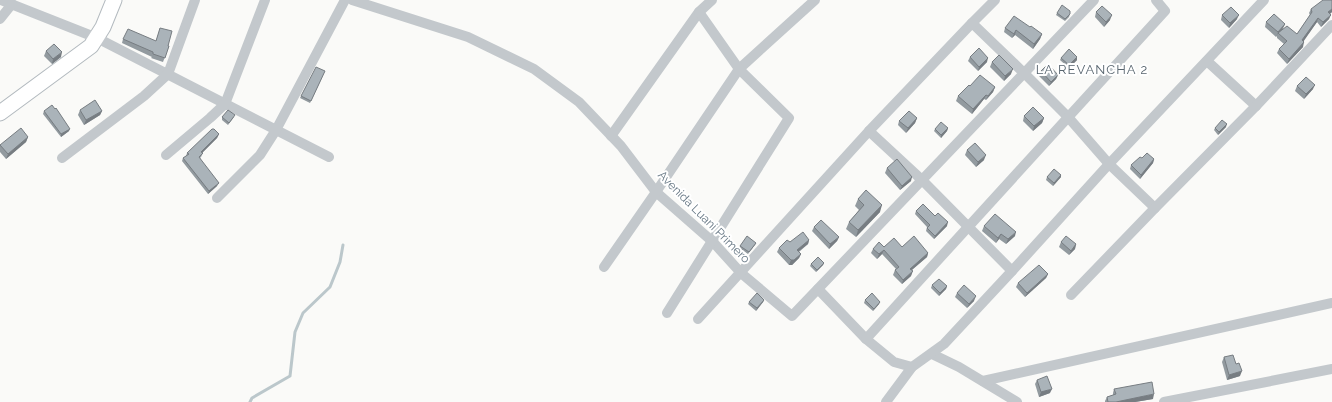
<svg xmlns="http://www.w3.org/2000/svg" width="1332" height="402" font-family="Raleway,sans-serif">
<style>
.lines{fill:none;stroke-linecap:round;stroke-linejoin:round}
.stream{stroke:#bbc7cb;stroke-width:3}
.secondary-casing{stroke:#b3babf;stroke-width:17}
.street{stroke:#c3c8cc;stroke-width:10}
.secondary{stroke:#fff;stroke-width:15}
.wall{fill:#929a9f}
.shaded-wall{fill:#777d82}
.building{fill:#aab3b9;stroke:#777d82}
.labels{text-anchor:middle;stroke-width:4;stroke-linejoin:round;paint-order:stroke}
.street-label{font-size:12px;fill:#657683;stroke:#fff}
.neighbourhood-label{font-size:13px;letter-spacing:1px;fill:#57646e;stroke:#fff}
</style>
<rect width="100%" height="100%" fill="#fafaf8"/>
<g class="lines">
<path class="stream" d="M250 402 252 398 290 376 295 332 303 313 330 287 340 262 343 245"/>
<defs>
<path id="secondary" d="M0 113 91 46 103 27 114 0"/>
</defs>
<use href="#secondary" class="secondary-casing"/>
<g class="street">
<path d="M1 0 97 38 329 157"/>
<path d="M352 0 468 37 534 69 579 102 621 146 656 192 713 242 741 273 792 316 1094 0"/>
<path d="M0 19 12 4"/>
<path d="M972 23 1024 73 1068 117 1109 164 1155 208"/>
<path d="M1207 61 1256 106"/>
<path d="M869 131 922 180 1012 271"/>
<path d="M611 136 699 12 712 0"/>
<path d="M166 155 210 118 225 104 265 0"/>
<path d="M62 158 144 96 168 74 195 0"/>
<path d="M217 198 260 155 276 130 345 0"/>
<path d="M604 267 656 192 739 69 815 0"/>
<path d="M818 289 866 339 894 362 912 367"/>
<path d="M1071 295 1155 208 1256 106 1332 25"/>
<path d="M667 313 789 118 739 69 699 12"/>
<path d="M698 319 869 131 972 23 995 0"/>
<path d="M866 339 1165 11 1156 0"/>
<path d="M932 354 959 367 1017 402"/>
<path d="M983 381 1332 303"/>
<path d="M886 402 912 367 944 344 1012 271 1109 164 1264 0"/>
<path d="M1164 402 1332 369"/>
</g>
<use href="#secondary" class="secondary"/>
</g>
<g class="wall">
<path d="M1332 0V12L1330 14 1329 19 1321 27 1317 22 1303 41V47L1287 64 1277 53 1279 49 1284 44 1277 38V36L1276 37 1265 27 1266 22 1285 24 1283 28 1281 31 1297 34 1310 15 1309 13 1311 9Z"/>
<path d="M1096 12 1110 20 1104 27 1095 17Z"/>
<path d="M1057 13 1070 14 1069 17 1065 21 1056 15Z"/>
<path d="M1222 15 1237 19 1229 28 1221 20Z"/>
<path d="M1030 27 1042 34 1040 39 1033 49 1015 35 1012 38 1004 32 1005 28Z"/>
<path d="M160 28 168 46H169L163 62 151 58 152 57 122 43 123 39 156 41Z"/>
<path d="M46 51 61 57 52 64 44 56Z"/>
<path d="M970 57 987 62 978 71 968 61Z"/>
<path d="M1061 58 1077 60 1069 68 1060 60Z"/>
<path d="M992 62 1011 74 1004 81 990 67Z"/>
<path d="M325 71 310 103 300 98 301 96Z"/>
<path d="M1041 71 1058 75 1056 79 1049 86 1039 76Z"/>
<path d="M970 86 995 87 993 92 986 100 984 99 972 114 956 101 958 96Z"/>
<path d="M1297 86 1313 89 1304 99 1295 91Z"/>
<path d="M80 110 102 111 100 115 84 125 78 115Z"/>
<path d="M44 111 69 131 61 137 43 114Z"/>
<path d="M1024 116 1044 118 1042 123 1033 131 1023 121Z"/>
<path d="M222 117H234L228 125 222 120Z"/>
<path d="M917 118 915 123 906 133 898 125 899 121Z"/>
<path d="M1226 127 1218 135 1214 130 1215 128Z"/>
<path d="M948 128 947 131 941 138 934 131 935 129Z"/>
<path d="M219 134 217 138 202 153H203L201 157 200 158 217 186 208 194 182 161 183 158 186 156 187 153Z"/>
<path d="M28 137 26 142 6 159 0 152V145Z"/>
<path d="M967 150 984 160 976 167 965 155Z"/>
<path d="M1154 159 1153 163 1140 179 1130 169 1131 165Z"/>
<path d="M887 168 911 181 900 190 885 173Z"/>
<path d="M1061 175V177L1053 186 1046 180 1047 177Z"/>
<path d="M858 199 880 212 856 237 846 229 849 222 859 210 855 206Z"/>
<path d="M916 211 935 216 947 226 934 239 926 231 927 227 915 214Z"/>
<path d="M984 226 1015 236 1006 244 999 239 996 243 982 231Z"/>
<path d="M814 227 839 237 837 241 829 249 812 231Z"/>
<path d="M809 240 808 244 799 252 801 254 799 258 792 265H789L777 252 779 248Z"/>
<path d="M1061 242 1076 244 1075 249 1069 255 1059 247Z"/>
<path d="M756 243 755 245 748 254 739 248 740 246Z"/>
<path d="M884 247H902L928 253 927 257 912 270 911 276 902 284 893 275 895 270 896 269 882 254 877 259 871 253 873 249Z"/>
<path d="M824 263 823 265 816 272 810 266 811 264Z"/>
<path d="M1048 274 1046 278 1025 297 1016 287 1018 283Z"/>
<path d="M932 285 947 286 946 289 939 296 931 288Z"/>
<path d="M957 293 974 301 967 308 955 297Z"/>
<path d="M764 300 763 302 756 311 748 304 749 302Z"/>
<path d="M865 300 879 304 873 311 864 303Z"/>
<path d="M1224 357 1240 376 1227 380 1222 362Z"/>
<path d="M1037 380 1050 393 1039 397 1035 384Z"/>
<path d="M1114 389 1153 399 1135 402H1105V401L1107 397 1113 395V393Z"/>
</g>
<g class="shaded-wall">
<path d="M1332 9V12L1326 17 1328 12Z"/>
<path d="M1112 15 1110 20 1104 27 1106 22Z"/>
<path d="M1239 15 1237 19 1229 28 1230 23Z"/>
<path d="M1331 15 1329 19 1321 27 1323 22Z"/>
<path d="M1318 18 1317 22 1301 45 1302 40Z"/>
<path d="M1285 24 1283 28 1279 34 1278 33 1276 37 1278 32Z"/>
<path d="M1016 30 1015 35 1012 38Z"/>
<path d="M1042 34 1040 39 1033 49 1034 44Z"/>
<path d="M1304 42 1303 47 1287 64 1289 59Z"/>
<path d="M62 52 61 57 52 64 53 59Z"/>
<path d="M1077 57V60L1069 68V65Z"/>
<path d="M988 58 987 62 978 71 979 67Z"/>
<path d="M1013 69 1011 74 1004 81 1005 76Z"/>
<path d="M1058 75 1056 79 1049 86 1051 82Z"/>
<path d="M1315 85 1313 89 1304 99 1306 94Z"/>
<path d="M995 87 993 92 986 100 988 96Z"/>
<path d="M986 95 984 99 972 114 973 109Z"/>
<path d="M102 111 100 115 84 125 86 120Z"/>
<path d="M917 118 915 123 906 133 908 128Z"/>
<path d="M1044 118 1042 123 1033 131 1034 126Z"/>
<path d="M1227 124 1226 127 1218 135 1219 132Z"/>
<path d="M948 128 947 131 941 138V135Z"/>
<path d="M70 129 69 131 61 137V134Z"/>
<path d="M219 134 217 138 200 155 201 152Z"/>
<path d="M28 137 26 142 6 159 8 154Z"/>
<path d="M986 155 984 160 976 167 978 162Z"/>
<path d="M1154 159 1153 163 1140 179 1141 175Z"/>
<path d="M1061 175V177L1053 186 1054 183Z"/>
<path d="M912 177 911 181 900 190 902 186Z"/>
<path d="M219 183 217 186 208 194 209 191Z"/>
<path d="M882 205 880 212 856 237 858 230Z"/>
<path d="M948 222 947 226 934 239 935 236Z"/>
<path d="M1016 232 1015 236 1006 244 1008 239Z"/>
<path d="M1001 234 999 239 996 243 998 238Z"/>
<path d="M839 237 837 241 829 249 830 244Z"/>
<path d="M809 240 808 244 795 254 797 250Z"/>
<path d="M1076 244 1075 249 1069 255 1071 251Z"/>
<path d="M884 250 882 254 877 259 879 254Z"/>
<path d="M928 253 927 257 908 273 910 269Z"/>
<path d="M801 254 799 258 792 265H789L791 260Z"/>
<path d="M824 263 823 265 816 272 817 270Z"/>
<path d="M913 271 911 276 902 284 903 280Z"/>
<path d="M1048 274 1046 278 1025 297 1027 293Z"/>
<path d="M947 286 946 289 939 296 940 293Z"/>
<path d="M976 296 974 301 967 308 969 304Z"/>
<path d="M764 300 763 302 756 311 757 308Z"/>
<path d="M880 302 879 304 873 311 874 309Z"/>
<path d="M1242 371 1240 376 1227 380 1229 375Z"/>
<path d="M1052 389 1050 393 1039 397 1041 392Z"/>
<path d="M1154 394 1153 399 1135 402H1116Z"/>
</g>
<g class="building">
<path d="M1323 0H1332V9L1328 12 1331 15 1323 22 1318 18 1302 40 1304 42 1289 59 1279 49 1287 41 1278 33 1287 26 1297 34 1312 12 1311 9Z"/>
<path d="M1062 5 1070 11V14L1065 19 1057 13Z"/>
<path d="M1102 6 1112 15 1106 22 1096 12Z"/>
<path d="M1231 7 1239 15 1230 23 1222 15Z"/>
<path d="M1274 14 1285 24 1278 32 1266 22Z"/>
<path d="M1014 16 1030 27 1031 26 1042 34 1034 44 1016 30 1014 34 1005 28Z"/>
<path d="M160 28 172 31 168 46H169L165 58 153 54V52L123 39 128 29 156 41Z"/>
<path d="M54 44 62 52 53 59 46 51Z"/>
<path d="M979 48 988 58 979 67 970 57Z"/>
<path d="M1069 49 1077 57 1069 65 1061 58Z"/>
<path d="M999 55 1013 69 1005 76 992 62Z"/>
<path d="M1048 64 1058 75 1051 82 1041 71Z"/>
<path d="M316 67 325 71 311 101 301 96Z"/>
<path d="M980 75 995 87 988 96 986 95 973 109 958 96 969 85 970 86Z"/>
<path d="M1306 77 1315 85 1306 94 1297 86Z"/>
<path d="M95 100 102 111 86 120 80 110Z"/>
<path d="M52 105 55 109 56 108 70 129 61 134 44 111Z"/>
<path d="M1033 107 1044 118 1034 126 1024 116Z"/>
<path d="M228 110 235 115 229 123 222 117Z"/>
<path d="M909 111 917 118 908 128 899 121Z"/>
<path d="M1222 120 1227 124 1219 132 1215 128Z"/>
<path d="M941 122 948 128 941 135 935 129Z"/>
<path d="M21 128 28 137 8 154 0 145Z"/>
<path d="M212 129H214L219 134 201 152 203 153 199 157 219 183 209 191 183 158 189 154 187 153Z"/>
<path d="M975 143 986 155 978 162 967 150Z"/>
<path d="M1147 153 1154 159 1141 175 1131 165 1140 157 1142 158Z"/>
<path d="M897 159 912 177 902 186 887 168Z"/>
<path d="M1054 169 1061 175 1054 183 1047 177Z"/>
<path d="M866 190 882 205 858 230 849 222 864 205 858 199Z"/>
<path d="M923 204 935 216 938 213 948 222 935 236 927 228 930 225 916 211Z"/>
<path d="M995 214 1016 232 1008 239 1001 234 998 238 984 226Z"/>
<path d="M821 220 839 237 830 244 814 227Z"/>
<path d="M803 232 809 240 797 250 801 254 794 260H791L779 248 787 240 790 242Z"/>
<path d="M747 236 756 243 749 252 740 246Z"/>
<path d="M914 236 928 253 910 269 913 271 903 280 895 270 899 267 884 250 879 254 873 249 879 242 884 247 894 238 902 247Z"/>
<path d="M1066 236 1076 244 1071 251 1061 242Z"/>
<path d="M818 257 824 263 817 270 811 264Z"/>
<path d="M1039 265 1048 274 1027 293 1018 283Z"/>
<path d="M939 279 947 286 940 293 932 285Z"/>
<path d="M964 285 976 296 969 304 957 293Z"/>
<path d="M757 293 764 300 757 308 749 302Z"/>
<path d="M872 293 880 302 874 309 865 300Z"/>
<path d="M1233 355 1236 364 1239 363 1242 371 1229 375 1224 357Z"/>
<path d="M1047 376 1052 389 1041 392 1037 380Z"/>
<path d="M1152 382 1154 394 1116 402H1108L1107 397 1116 394 1114 389Z"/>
</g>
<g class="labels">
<g class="street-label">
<text transform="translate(704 217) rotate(45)" y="4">Avenida Luani Primero</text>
</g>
<g class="neighbourhood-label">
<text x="1092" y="74">LA REVANCHA 2</text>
</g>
</g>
</svg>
